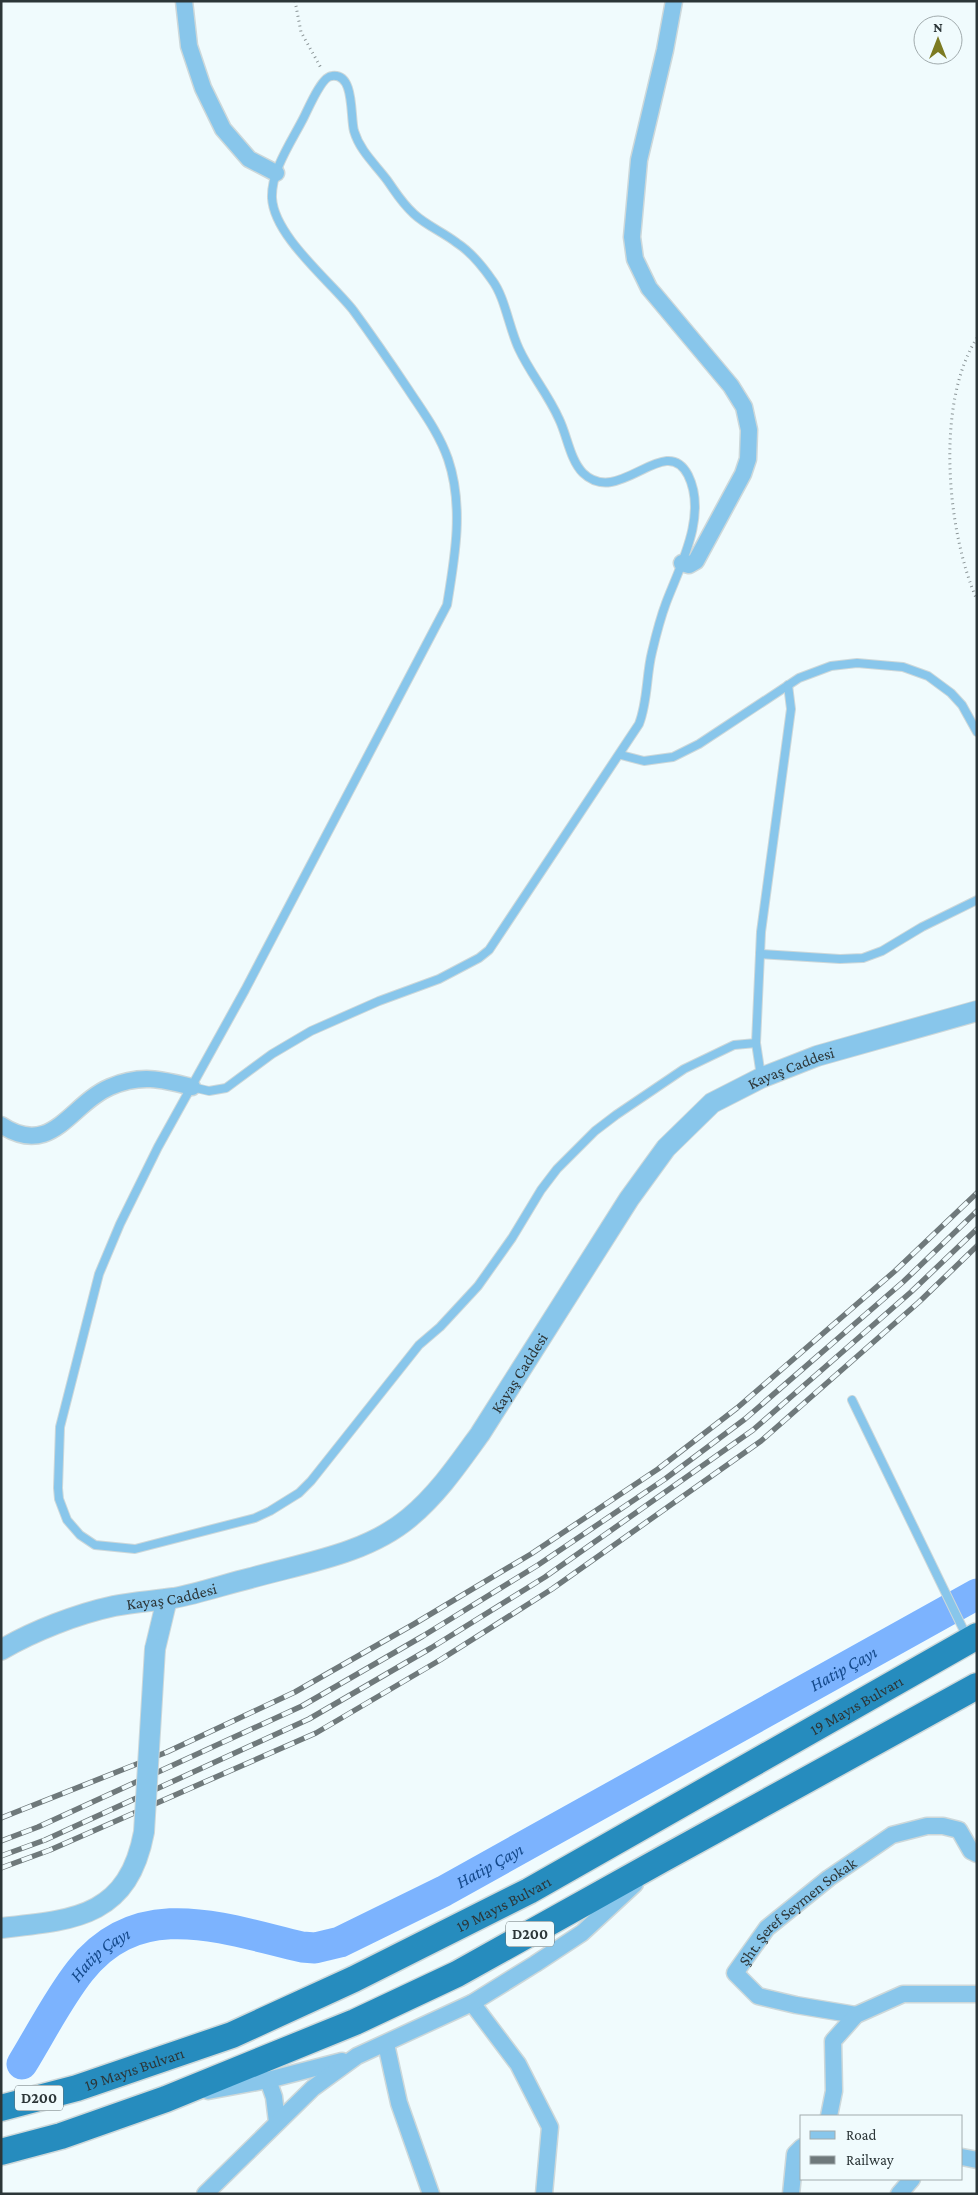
<svg xmlns="http://www.w3.org/2000/svg" width="978" height="2195" font-family="'Crimson Pro',serif">
<style>
.lines{fill:none;stroke-linecap:round;stroke-linejoin:round}
.river{stroke:#7cb3fe;stroke-width:31}
.service-casing{stroke:#cdd8da;stroke-width:10}
.minor-casing{stroke:#cdd8da;stroke-width:19}
.tertiary-casing{stroke:#cdd8da;stroke-width:22}
.trunk-casing{stroke:#cdd8da;stroke-width:29}
.path{stroke:#8b9597;stroke-width:3;stroke-dasharray:1 4;stroke-linecap:butt}
.service{stroke:#88c6eb;stroke-width:8}
.minor{stroke:#88c6eb;stroke-width:16}
.tertiary{stroke:#88c6eb;stroke-width:20}
.trunk{stroke:#268cbe;stroke-width:26}
.rail-casing{stroke:#6f797b;stroke-width:5.5}
.rail{stroke:#f0fbfd;stroke-width:4;stroke-dasharray:11;stroke-linecap:butt}
.tertiary-bridge-casing{stroke:#cdd8da;stroke-width:22;stroke-linecap:butt}
.tertiary-bridge{stroke:#88c6eb;stroke-width:20}
.labels{text-anchor:middle;stroke-width:4;stroke-linejoin:round;paint-order:stroke}
.shield{fill:#f0fbfd;stroke:#677173;stroke-width:1}
.shield-label{font-size:15px;font-weight:bold;fill:#2c3638}
.street-label{font-size:16px;fill:#2c3638;stroke:#f0fbfd}
.water-label{font-size:18px;font-style:italic;fill:#14498b;stroke:#f0fbfd}
</style>
<rect width="100%" height="100%" fill="#f0fbfd"/>
<g class="lines">
<path class="river" id="s1" d="M22 2064C41 2033 58 1999 80 1971 139 1895 224 1929 302 1947L315 1948 340 1942 444 1891 977 1594"/>
<defs>
<g id="service">
<path d="M621 755 644 761 673 757 699 744 799 678 831 666 857 663 903 667 928 676 951 693 962 705 977 732"/>
<path d="M760 954 840 959 863 958 882 951 922 927 977 900"/>
<path d="M761 1076 756 1043 761 932 791 709 788 685"/>
<path d="M192 1087 209 1091 226 1088 272 1054 311 1031 379 1001 439 979 479 958 489 950 639 724C648 701 646 676 652 652 656 635 660 619 666 603 680 566 708 515 688 475 665 431 619 508 583 473 570 460 567 435 559 419 548 394 530 373 519 349 509 328 505 297 492 280 483 267 471 252 457 243 443 232 427 226 414 214 401 202 397 194 387 180 375 164 360 151 354 131 350 116 355 73 332 76 322 76 309 107 304 117 292 141 271 170 272 198 274 236 330 281 353 310 372 336 390 362 408 389 423 412 439 433 448 459 464 506 455 557 447 605L245 990 158 1147 120 1224 99 1274 60 1427 58 1488 59 1499 67 1520 80 1535 95 1545 135 1549 255 1518 270 1511 299 1493 311 1481 419 1345 440 1327 478 1286 512 1238 541 1190 557 1169 595 1131 616 1115 684 1069 734 1045 756 1043"/>
<path d="M852 1400 967 1637"/>
</g>
<g id="minor">
<path d="M184 1 189 46 203 88 223 129 249 159 276 173"/>
<path d="M674 1 665 50 639 160 632 237 635 259 649 288 731 386 744 407 749 430 748 459 743 474 696 561 689 565 682 563"/>
<path d="M1 1125C52 1159 70 1104 110 1087 140 1074 161 1079 192 1087"/>
<path d="M472 2003 518 2064 550 2127 544 2194"/>
<path id="s2" d="M856 2015 796 2005 758 1996 735 1973 767 1928 829 1878 892 1835 927 1826H943L959 1830 971 1851 977 1854"/>
<path d="M386 2044 399 2103 431 2194"/>
<path d="M268 2080 274 2097 277 2122"/>
<path d="M208 2091 268 2080 342 2061"/>
<path d="M829 2116 834 2091 833 2041 856 2015 903 1994H977"/>
<path d="M962 2157 977 2160"/>
<path d="M205 2194 313 2088 357 2056 472 2003 535 1964 582 1933 635 1884"/>
<path d="M791 2194 795 2154 802 2147"/>
<path d="M899 2194 912 2179"/>
</g>
<g id="tertiary">
<path d="M155 1649 167 1599"/>
<path id="s3" d="M1 1650C33 1631 77 1614 114 1606 134 1602 154 1601 174 1598 200 1593 226 1584 251 1578 304 1563 366 1554 409 1518 438 1494 459 1463 480 1434L629 1199 666 1148 712 1103 761 1078 817 1056 977 1011"/>
</g>
<g id="trunk">
<path id="s4" d="M1 2108 77 2088 232 2035 354 1979 529 1891 977 1636"/>
<path d="M1 2152 61 2136 166 2099 355 2022 457 1974 661 1860 977 1686"/>
</g>
</defs>
<use href="#service" class="service-casing"/>
<use href="#minor" class="minor-casing"/>
<use href="#tertiary" class="tertiary-casing"/>
<use href="#trunk" class="trunk-casing"/>
<g class="path">
<path d="M295 1 301 32 321 68"/>
<path d="M977 338C935 403 947 532 977 600"/>
</g>
<use href="#service" class="service"/>
<use href="#minor" class="minor"/>
<use href="#tertiary" class="tertiary"/>
<use href="#trunk" class="trunk"/>
<defs>
<g id="rail">
<path d="M1 1818 167 1752 295 1692 414 1624 531 1554 658 1469 737 1408 895 1271 977 1193"/>
<path d="M1 1841 38 1827 302 1706 423 1636 538 1565 665 1479 745 1419 903 1282 977 1211"/>
<path d="M1 1856 45 1840 309 1719 431 1648 545 1577 753 1430 911 1292 977 1229"/>
<path d="M1 1868 50 1850 316 1733 440 1660 552 1589 761 1441 919 1302 977 1246"/>
</g>
</defs>
<use href="#rail" class="rail-casing"/>
<use href="#rail" class="rail"/>
<defs>
<path id="tertiary-bridge" d="M1 1928C75 1920 128 1917 144 1832L155 1649"/>
</defs>
<use href="#tertiary-bridge" class="tertiary-bridge-casing"/>
<use href="#tertiary-bridge" class="tertiary-bridge"/>
</g>
<g class="labels">
<g class="shield">
<rect x="506" y="1921.5" width="48" height="25" rx="4"/>
<rect x="15" y="2085.5" width="48" height="25" rx="4"/>
</g>
<g class="shield-label">
<text x="530" y="1939">D200</text>
<text x="39" y="2103">D200</text>
</g>
<g class="street-label">
<text dy="6" stroke="none"><textPath href="#s3" startOffset="1035">Kayaş Caddesi</textPath></text>
<text dy="6" stroke="none"><textPath href="#s3" startOffset="615">Kayaş Caddesi</textPath></text>
<text dy="6" stroke="none"><textPath href="#s3" startOffset="180">Kayaş Caddesi</textPath></text>
<text dy="6" stroke="none"><textPath href="#s4" startOffset="949">19 Mayıs Bulvarı</textPath></text>
<text dy="6" stroke="none"><textPath href="#s4" startOffset="544">19 Mayıs Bulvarı</textPath></text>
<text dy="6" stroke="none"><textPath href="#s2" startOffset="221">Şht. Şeref Seymen Sokak</textPath></text>
<text dy="6" stroke="none"><textPath href="#s4" startOffset="139">19 Mayıs Bulvarı</textPath></text>
</g>
<g class="water-label">
<text dy="6" stroke="none"><textPath href="#s1" startOffset="961">Hatip Çayı</textPath></text>
<text dy="6" stroke="none"><textPath href="#s1" startOffset="556">Hatip Çayı</textPath></text>
<text dy="6" stroke="none"><textPath href="#s1" startOffset="136">Hatip Çayı</textPath></text>
</g>
</g>
<rect width="978" height="2195" fill="none" stroke="#2c3638" stroke-width="5"/>
<rect x="800" y="2115" width="162" height="65" fill="#f0fbfd" stroke="#a2acae"/>
<rect x="810" y="2131" width="25" height="8" fill="#88c6eb" stroke="#a2acae"/>
<text x="846" y="2140" font-size="15" fill="#2c3638">Road</text>
<rect x="810" y="2156" width="25" height="8" fill="#6f797b" stroke="#a2acae"/>
<text x="846" y="2165" font-size="15" fill="#2c3638">Railway</text>
<g transform="translate(938 40)"><circle r="24" fill="#f0fbfd" stroke="#a2acae"/>
<path d="M0-4L9 19L0 12L-9 19Z" fill="#7c7b22"/>
<text y="-8" font-size="14" font-weight="bold" text-anchor="middle" fill="#2c3638">N</text>
</g>
</svg>
